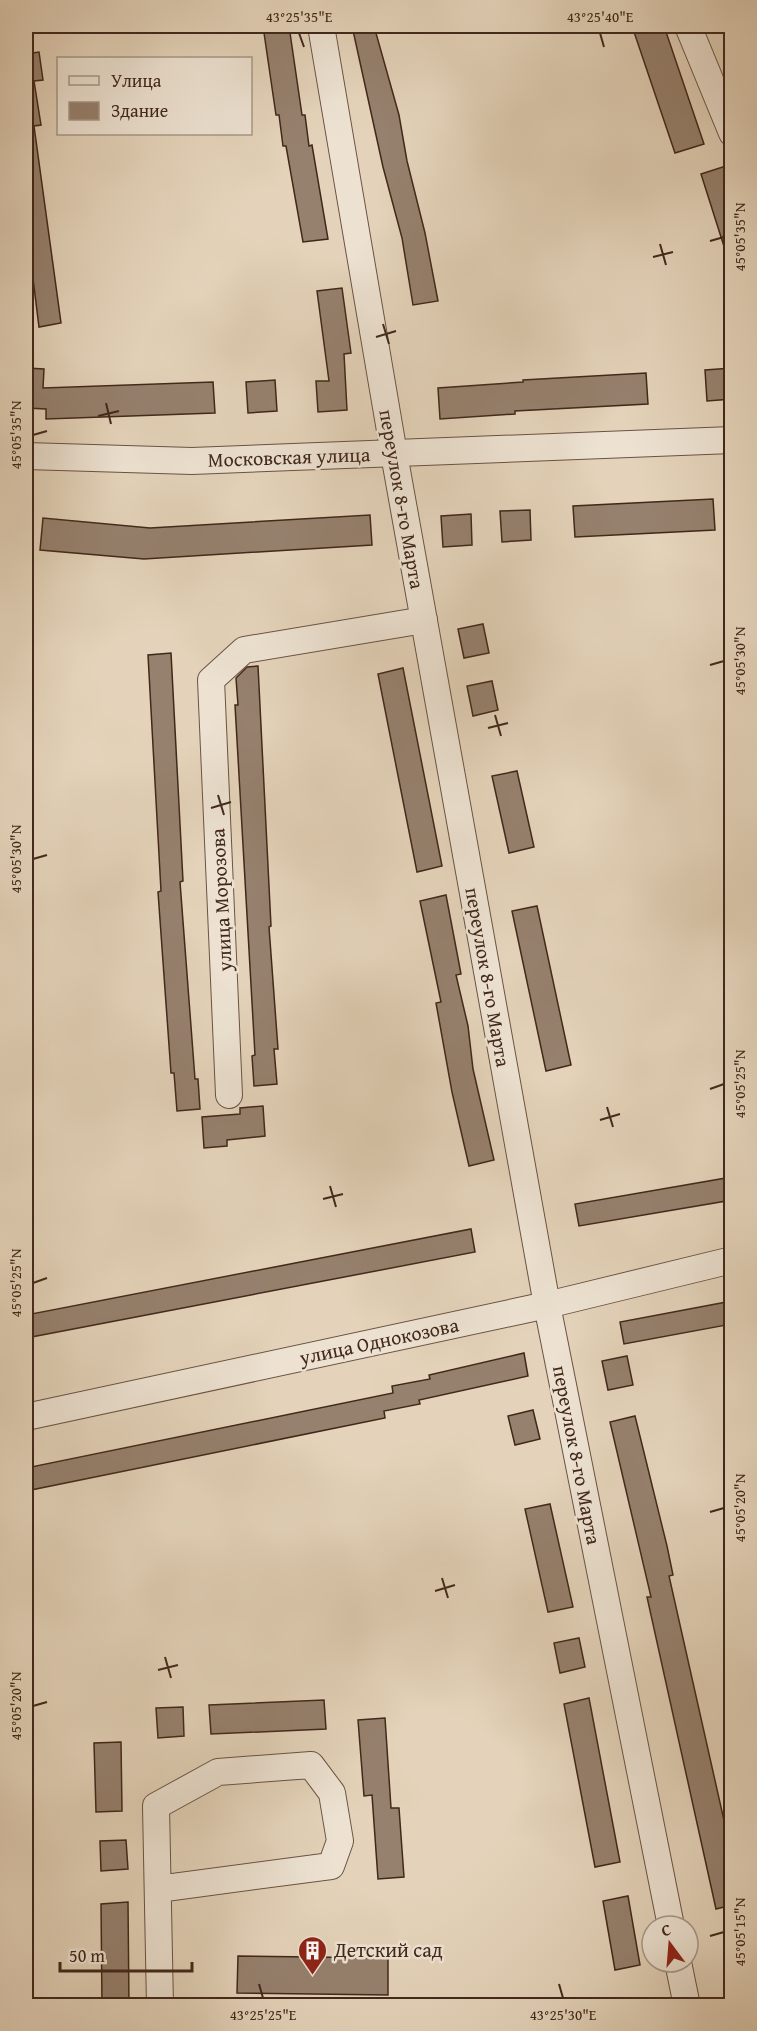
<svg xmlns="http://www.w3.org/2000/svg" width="757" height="2031" font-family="'Gentium Book Plus',serif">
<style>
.building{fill:#96816e;stroke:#41281b;stroke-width:1.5}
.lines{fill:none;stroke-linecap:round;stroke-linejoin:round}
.minor-casing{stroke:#6a5343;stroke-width:28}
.minor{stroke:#ede2d2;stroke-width:26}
.ticks{fill:none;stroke:#41281b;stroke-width:2}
.labels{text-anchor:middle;stroke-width:5;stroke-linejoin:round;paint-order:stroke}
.street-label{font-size:20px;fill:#41281b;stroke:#ede2d2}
.poi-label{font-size:20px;fill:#41281b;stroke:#ede2d2;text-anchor:start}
.neatline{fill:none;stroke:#41281b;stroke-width:2}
.ticks-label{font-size:15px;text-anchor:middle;fill:#41281b}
</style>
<rect width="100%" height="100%" fill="#e4d3ba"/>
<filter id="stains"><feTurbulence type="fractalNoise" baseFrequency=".00333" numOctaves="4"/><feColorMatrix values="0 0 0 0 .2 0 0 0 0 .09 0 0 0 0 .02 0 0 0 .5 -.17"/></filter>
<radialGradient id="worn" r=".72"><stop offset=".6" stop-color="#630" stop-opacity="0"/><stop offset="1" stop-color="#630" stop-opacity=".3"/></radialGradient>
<g class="building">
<path d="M263 26H289L302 115H305L309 146 312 145 328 239 303 242 286 146H283L279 115H276Z"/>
<path d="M352 26H374L399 115 407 161 425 233 438 301 413 305 402 238 383 167Z"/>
<path d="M632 26H664L704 144 675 153Z"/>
<path d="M39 52 43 80 34 81 41 125 34 126 61 323 39 327 26 222V54Z"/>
<path d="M732 164V259H728L701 174Z"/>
<path d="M342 288 351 353 344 354 347 410 318 412 316 381H329L317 291Z"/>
<path d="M26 368 44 369 43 388 213 382 215 413 46 419V409L26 408Z"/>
<path d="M732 368V399L707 401 705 370Z"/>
<path d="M646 373 648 404 515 411V414L440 419 438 388 523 382V380Z"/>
<path d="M275 380 277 411 248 413 246 382Z"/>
<path d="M713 499 715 530 575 537 573 506Z"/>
<path d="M530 510 531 540 502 542 500 511Z"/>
<path d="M471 514 472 545 443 547 441 516Z"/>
<path d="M370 515 372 545 144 559 40 550 43 518 150 528Z"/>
<path d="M483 624 489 653 464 658 458 629Z"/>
<path d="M171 653 183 881 180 882 195 1079H198L200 1109 177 1111 174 1073H171L158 892 161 891 148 655Z"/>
<path d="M258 666 271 926 269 927 278 1049H274L277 1084 254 1086 252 1056 255 1055 235 705H238L236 678 247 667Z"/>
<path d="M403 668 442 866 417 872 378 674Z"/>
<path d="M492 681 498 710 473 716 467 686Z"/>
<path d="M517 771 534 847 509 853 492 776Z"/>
<path d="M446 895 461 974 456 975 468 1026 473 1069 494 1160 469 1166 452 1092 436 1003 441 1002 420 901Z"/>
<path d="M537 906 571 1065 546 1071 512 911Z"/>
<path d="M263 1106 265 1136 227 1140V1146L204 1148 202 1117 240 1114V1108Z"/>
<path d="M732 1177V1200L579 1226 575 1204Z"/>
<path d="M471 1229 475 1252 26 1338V1315Z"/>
<path d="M732 1301V1324L624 1344 620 1322Z"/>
<path d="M524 1353 528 1376 419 1400 420 1404 384 1411 385 1418 26 1491V1468L393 1393 392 1386 430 1379 429 1375Z"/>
<path d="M627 1356 633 1385 608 1390 602 1361Z"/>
<path d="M533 1410 540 1439 515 1445 508 1416Z"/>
<path d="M635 1416 667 1546 673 1575 669 1576 732 1856V1905L716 1909 647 1597H651L610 1422Z"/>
<path d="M550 1504 573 1607 548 1612 525 1509Z"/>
<path d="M579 1638 585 1667 560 1673 554 1643Z"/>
<path d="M589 1698 620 1862 595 1867 564 1704Z"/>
<path d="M324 1700 326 1729 211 1734 209 1705Z"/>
<path d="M183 1707 184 1736 158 1738 156 1708Z"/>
<path d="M385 1718 391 1808H399L404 1877 378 1879 372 1795 364 1796 358 1720Z"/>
<path d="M121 1742 122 1811 96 1812 94 1743Z"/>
<path d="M126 1840 128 1869 101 1871 100 1841Z"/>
<path d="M628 1896 640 1965 615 1970 603 1901Z"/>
<path d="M128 1902 129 2006H102L101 1904Z"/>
<path d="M238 1956 388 1958V1995L237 1993Z"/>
</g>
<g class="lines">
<defs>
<g id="minor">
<path d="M321 26 394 454 547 1305 671 1926"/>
<path d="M688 26 732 133"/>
<path d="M26 456 192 461 732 440"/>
<path d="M229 1095 211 680 244 650 424 620"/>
<path d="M26 1417 547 1305 732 1260"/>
<path d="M158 1889 331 1866 340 1841 332 1793 311 1765 218 1772 156 1806 160 2006"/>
<path d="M678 1962 687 2006"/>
</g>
</defs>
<use href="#minor" class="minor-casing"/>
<use href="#minor" class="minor"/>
</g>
<path class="ticks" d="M299 33 304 47M600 33 604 47M710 241 724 237M660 244 666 265M653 257 673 252M383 324 389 344M376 337 396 331M106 403 111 424M98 416 119 411M33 435 47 431M710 665 724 661M495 715 501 736M488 728 508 723M218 795 224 815M211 808 231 802M33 859 47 855M710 1089 724 1084M607 1107 613 1127M600 1120 620 1114M330 1186 336 1207M323 1199 343 1194M33 1283 47 1278M710 1512 724 1508M442 1578 448 1598M435 1591 455 1585M165 1657 171 1678M158 1670 178 1665M33 1706 47 1702M710 1936 724 1932M259 1984 263 1998M559 1984 563 1998"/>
<defs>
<symbol id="building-pin" viewBox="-11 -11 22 30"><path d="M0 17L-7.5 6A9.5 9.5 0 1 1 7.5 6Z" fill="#8f2418" stroke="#ede2d2"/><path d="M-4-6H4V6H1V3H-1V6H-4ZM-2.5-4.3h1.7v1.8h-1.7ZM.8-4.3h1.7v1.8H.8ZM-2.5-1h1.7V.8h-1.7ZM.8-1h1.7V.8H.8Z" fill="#fff"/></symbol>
</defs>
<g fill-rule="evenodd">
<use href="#building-pin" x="296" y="1934" width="33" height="45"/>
</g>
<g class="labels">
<g class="street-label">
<text transform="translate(289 457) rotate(-2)" y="7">Московская улица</text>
<text transform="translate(402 499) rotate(80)" y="7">переулок 8-го Марта</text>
<text transform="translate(221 900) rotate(-93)" y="7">улица Морозова</text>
<text transform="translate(488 977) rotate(80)" y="7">переулок 8-го Марта</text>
<text transform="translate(379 1341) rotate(-12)" y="7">улица Однокозова</text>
<text transform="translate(577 1455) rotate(79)" y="7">переулок 8-го Марта</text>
</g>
<g class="poi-label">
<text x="334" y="1957">Детский сад</text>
</g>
</g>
<rect width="757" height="2031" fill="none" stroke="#e4d3ba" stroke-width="66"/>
<rect x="57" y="57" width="195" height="78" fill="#ede2d2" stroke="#a89889" stroke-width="1.5"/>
<rect x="69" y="76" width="30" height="9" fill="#ede2d2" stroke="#a89889" stroke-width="1.5"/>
<text x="111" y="87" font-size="18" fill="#41281b">Улица</text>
<rect x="69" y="102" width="30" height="18" fill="#96816e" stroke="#a89889" stroke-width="1.5"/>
<text x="111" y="117" font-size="18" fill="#41281b">Здание</text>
<g transform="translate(670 1944) rotate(344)"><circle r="28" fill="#ede2d2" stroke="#a89889" stroke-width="1.5"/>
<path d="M0-4.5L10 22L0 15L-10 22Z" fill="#8f2418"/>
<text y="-9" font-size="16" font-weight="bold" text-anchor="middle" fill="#41281b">С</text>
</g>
<path d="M60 1962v9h132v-9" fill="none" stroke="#41281b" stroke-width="3"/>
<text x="69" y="1962" font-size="18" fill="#41281b" stroke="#ede2d2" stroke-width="4.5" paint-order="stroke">50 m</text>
<rect x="33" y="33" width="691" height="1965" class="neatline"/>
<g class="ticks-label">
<text x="299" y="22">43°25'35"E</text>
<text x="600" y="22">43°25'40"E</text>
<text transform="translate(740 237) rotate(-90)" y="5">45°05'35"N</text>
<text transform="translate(16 435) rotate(-90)" y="5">45°05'35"N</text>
<text transform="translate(740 661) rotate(-90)" y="5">45°05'30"N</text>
<text transform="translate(16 859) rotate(-90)" y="5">45°05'30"N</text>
<text transform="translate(740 1084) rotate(-90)" y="5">45°05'25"N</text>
<text transform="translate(16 1283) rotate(-90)" y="5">45°05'25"N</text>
<text transform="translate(740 1508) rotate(-90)" y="5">45°05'20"N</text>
<text transform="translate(16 1706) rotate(-90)" y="5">45°05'20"N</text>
<text transform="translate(740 1932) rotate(-90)" y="5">45°05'15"N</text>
<text x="263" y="2020">43°25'25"E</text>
<text x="563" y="2020">43°25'30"E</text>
</g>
<rect width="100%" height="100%" filter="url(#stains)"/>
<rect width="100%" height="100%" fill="url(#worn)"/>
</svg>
